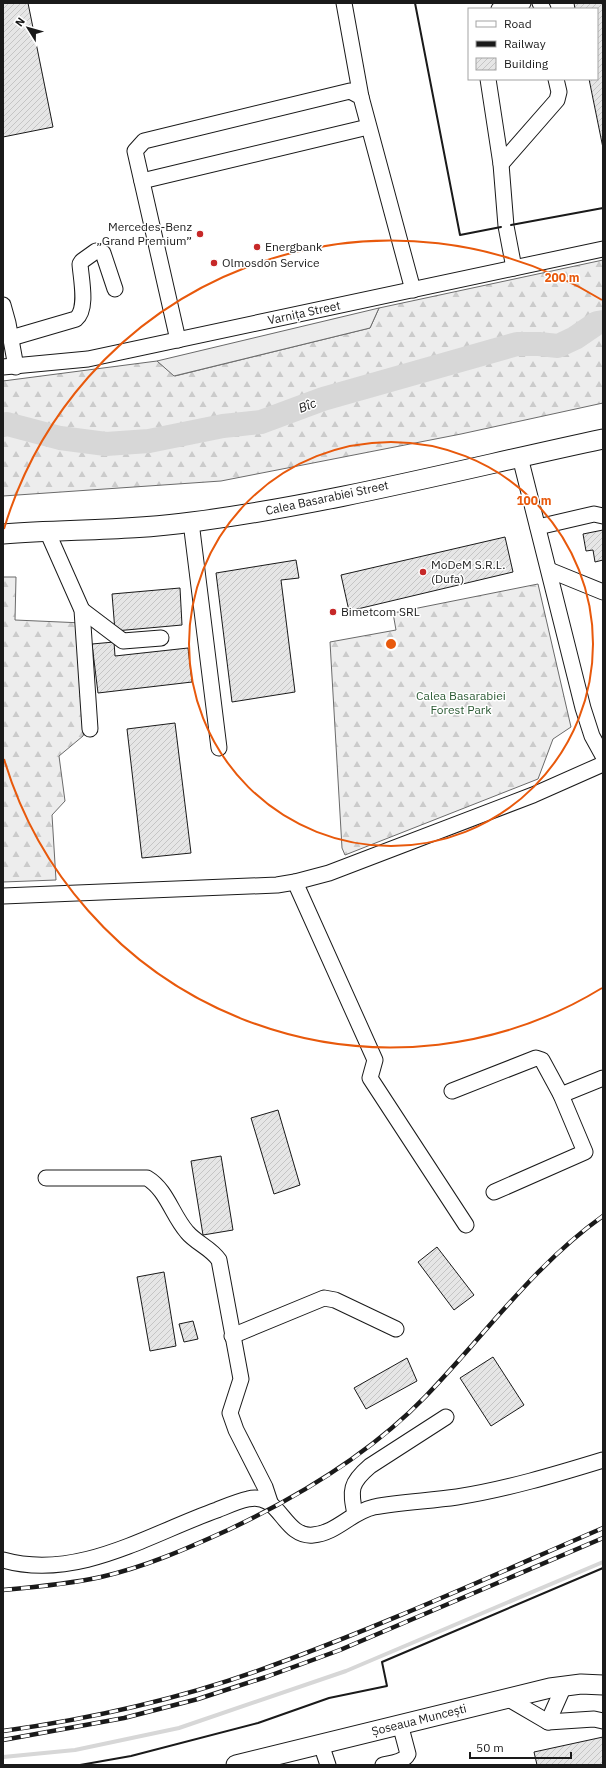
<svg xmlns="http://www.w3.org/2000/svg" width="606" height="1768" font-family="'IBM Plex Sans',sans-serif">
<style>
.forest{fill:url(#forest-firs);stroke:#6a6a6a}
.built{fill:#ededed;stroke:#6a6a6a}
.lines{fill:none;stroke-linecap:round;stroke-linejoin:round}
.stream{stroke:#d7d7d7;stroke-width:4}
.river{stroke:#d7d7d7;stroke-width:24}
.building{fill:url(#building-hatch);stroke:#1a1a1a}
.minor-casing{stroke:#1a1a1a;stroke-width:17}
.major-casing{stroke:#1a1a1a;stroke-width:21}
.minor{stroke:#fff;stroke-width:15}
.major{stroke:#fff;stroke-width:19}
.rail-casing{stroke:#1a1a1a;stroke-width:4.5}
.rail{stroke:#fff;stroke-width:3;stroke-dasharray:9;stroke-linecap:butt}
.wall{stroke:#1a1a1a;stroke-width:2}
.ring{fill:none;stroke:#e8590c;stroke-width:2}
.poi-dot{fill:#c62828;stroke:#fff;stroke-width:1.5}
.labels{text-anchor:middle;stroke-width:3;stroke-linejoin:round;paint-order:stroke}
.poi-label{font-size:12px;fill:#1a1a1a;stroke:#fff;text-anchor:start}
.street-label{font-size:12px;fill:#1a1a1a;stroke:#fff}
.park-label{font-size:12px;fill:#2b5a34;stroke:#fff}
.water-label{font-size:13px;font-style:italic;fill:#1a1a1a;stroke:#fff}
.centre{fill:#e8590c;stroke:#fff;stroke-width:2}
.ring-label{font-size:12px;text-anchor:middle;font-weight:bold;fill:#e8590c;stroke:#fff;stroke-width:3;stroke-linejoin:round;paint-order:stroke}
</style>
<defs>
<pattern id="forest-firs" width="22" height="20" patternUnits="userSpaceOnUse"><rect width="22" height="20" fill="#ededed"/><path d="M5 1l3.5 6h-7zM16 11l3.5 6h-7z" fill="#cbcbcb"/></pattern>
<pattern id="building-hatch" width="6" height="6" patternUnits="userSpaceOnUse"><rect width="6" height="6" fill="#e6e6e6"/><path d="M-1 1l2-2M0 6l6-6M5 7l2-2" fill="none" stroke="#c5c5c5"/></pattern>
</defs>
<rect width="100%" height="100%" fill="#fff"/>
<g class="forest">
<path d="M603 260V403L461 434 221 481 3 496V381L157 361 175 376 370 328 379 308Z"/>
<path d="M3 577H16L15 620 83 623 89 721 83 736 59 756 65 801 52 815 56 880 3 882Z"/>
<path d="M538 584 571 727 553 739 538 779 345 855 342 848 330 642 396 630 393 613Z"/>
</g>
<path class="built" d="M379 308 370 328 174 376 157 361Z"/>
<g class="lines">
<path class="stream" d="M3 1757 75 1750 179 1728 346 1671 603 1562"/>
<path class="river" d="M3 425 7 424 60 438 106 444 149 441 223 426 261 422 323 399 517 344H539L558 346 575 338 597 323 603 322"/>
</g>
<g class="building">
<path d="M3 3H28L53 127 3 137Z"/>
<path d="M574 3H603V148L589 79H597V9H575Z"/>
<path d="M603 530V560L595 562 593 550 586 551 583 534Z"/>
<path d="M505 537 513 572 349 611 341 575Z"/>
<path d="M296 560 299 578 281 580 295 692 232 702 216 573Z"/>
<path d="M180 588 182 625 115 631 112 594Z"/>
<path d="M114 642 115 656 188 648 192 682 98 693 92 644Z"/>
<path d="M175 723 191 853 142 858 127 729Z"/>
<path d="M278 1110 300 1185 274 1194 251 1118Z"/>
<path d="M221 1156 233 1230 203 1235 191 1161Z"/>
<path d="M437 1247 474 1295 454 1310 418 1262Z"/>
<path d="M164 1272 176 1346 150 1351 137 1277Z"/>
<path d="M193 1321 198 1339 184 1342 179 1324Z"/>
<path d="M493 1357 524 1405 491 1426 460 1378Z"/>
<path d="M407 1358 417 1381 366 1409 354 1388Z"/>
<path d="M603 1737V1765H537L534 1752Z"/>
</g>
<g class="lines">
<defs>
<g id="minor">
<path d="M344 3 361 97"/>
<path d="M540 3 543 9"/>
<path d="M499 9 523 3"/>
<path d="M488 79 501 164 506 226 514 268"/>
<path d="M501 164 557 100 559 92 556 79"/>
<path d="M142 181 368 127"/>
<path d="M3 305 8 323 16 367"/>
<path d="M11 338 76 319C88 309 81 279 80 264L82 261 96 251 103 253 115 289"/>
<path d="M178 340 135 151 144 141 350 91 361 97 413 290"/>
<path d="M3 367 88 359 603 249"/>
<path d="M520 457 583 708 592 736 603 756"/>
<path d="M191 522 219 748"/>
<path d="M538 527 594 514 603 516"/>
<path d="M47 531 82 610 90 729"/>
<path d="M549 570 603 592"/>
<path d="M82 610 123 641 161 638"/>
<path d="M295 882 375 1060 370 1078 466 1225"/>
<path d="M3 896 277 885 295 882 329 873 533 795 603 764"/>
<path d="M452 1091 536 1058 542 1060 561 1095 585 1152 494 1192"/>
<path d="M561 1095 603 1078"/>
<path d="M46 1178H147C167 1190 172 1215 187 1232 196 1243 211 1248 219 1260L241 1379 230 1413 236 1430 265 1487 270 1502"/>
<path d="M232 1336 324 1298 335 1300 396 1329"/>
<path d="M355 1514C350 1490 350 1483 370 1466L446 1417"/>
<path d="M3 1560C78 1581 149 1534 217 1510 227 1506 238 1501 248 1499 280 1491 283 1538 313 1535 337 1533 351 1512 374 1507 401 1502 429 1501 457 1497 507 1489 554 1475 603 1460"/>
<path d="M507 1698 548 1722 594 1719 603 1721"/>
<path d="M548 1722 564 1686"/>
<path d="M321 1744 328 1765"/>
<path d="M383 1765C392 1763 404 1762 408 1754L400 1724"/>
</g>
<g id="major">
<path d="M3 534C66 529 130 531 192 522 330 504 467 468 603 439"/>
<path d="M236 1765 550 1688 581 1684 603 1685"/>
</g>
</defs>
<use href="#minor" class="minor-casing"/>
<use href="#major" class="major-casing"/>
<use href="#minor" class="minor"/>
<use href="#major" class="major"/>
<defs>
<g id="rail">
<path d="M3 1590C36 1587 69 1584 101 1577 145 1567 186 1549 228 1530 300 1496 370 1454 426 1396 485 1335 534 1265 603 1216"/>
<path d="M3 1731C89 1719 175 1700 257 1671 375 1629 489 1577 603 1528"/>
<path d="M3 1740 124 1718 198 1699 266 1677 340 1650 603 1538"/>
</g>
</defs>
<use href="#rail" class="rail-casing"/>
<use href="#rail" class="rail"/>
<g class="wall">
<path d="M415 3 460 235 501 227"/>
<path d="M511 225 603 208"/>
<path d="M80 1765 131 1756 258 1723 329 1698 387 1686 382 1662 603 1568"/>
</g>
</g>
<g class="ring">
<circle cx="391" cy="644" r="202"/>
<path d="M602 988A404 404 0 0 1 4 759M4 529A404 404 0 0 1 602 300"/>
</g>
<g class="poi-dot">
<circle cx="200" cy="234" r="4"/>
<circle cx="257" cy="247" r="4"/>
<circle cx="214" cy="263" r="4"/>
<circle cx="423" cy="572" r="4"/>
<circle cx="333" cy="612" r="4"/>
</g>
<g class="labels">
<g class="poi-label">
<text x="192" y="231" text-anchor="end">Mercedes-Benz<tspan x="192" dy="14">„Grand Premium”</tspan></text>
<text x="265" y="251">Energbank</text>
<text x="222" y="267">Olmosdon Service</text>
<text x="431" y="569">MoDeM S.R.L.<tspan x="431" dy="14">(Dufa)</tspan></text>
<text x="341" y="616">Bimetcom SRL</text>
</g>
<g class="street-label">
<text transform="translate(304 313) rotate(-12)" y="4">Varnița Street</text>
<text transform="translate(327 498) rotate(-12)" y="4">Calea Basarabiei Street</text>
<text transform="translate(419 1720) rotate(-14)" y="4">Șoseaua Muncești</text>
</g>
<g class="park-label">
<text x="461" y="700">Calea Basarabiei<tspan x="461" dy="14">Forest Park</tspan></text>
</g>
<g class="water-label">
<text transform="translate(307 405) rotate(-21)" y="5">Bîc</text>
</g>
</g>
<circle cx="391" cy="644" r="6" class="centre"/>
<g class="ring-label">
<text x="562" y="282">200 m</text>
<text x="534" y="505">100 m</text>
</g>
<rect width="606" height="1768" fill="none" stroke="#1a1a1a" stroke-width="8"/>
<rect x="468" y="8" width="130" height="72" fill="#ffffff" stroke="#a3a3a3"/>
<rect x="476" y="21" width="20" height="6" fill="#ffffff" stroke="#a3a3a3"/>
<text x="504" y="28" font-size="12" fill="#1a1a1a">Road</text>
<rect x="476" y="41" width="20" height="6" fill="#1a1a1a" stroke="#a3a3a3"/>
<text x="504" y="48" font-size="12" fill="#1a1a1a">Railway</text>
<rect x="476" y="58" width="20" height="12" fill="url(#building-hatch)" stroke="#a3a3a3"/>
<text x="504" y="68" font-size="12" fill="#1a1a1a">Building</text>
<g transform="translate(28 28) rotate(307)" stroke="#ffffff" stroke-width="3" paint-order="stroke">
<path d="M0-3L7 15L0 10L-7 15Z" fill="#1a1a1a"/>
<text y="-6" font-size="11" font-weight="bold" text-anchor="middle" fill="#1a1a1a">N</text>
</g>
<path d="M470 1752v6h101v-6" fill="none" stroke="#1a1a1a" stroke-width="2"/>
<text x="476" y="1752" font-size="12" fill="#1a1a1a" stroke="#ffffff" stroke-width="3" paint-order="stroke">50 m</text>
</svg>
